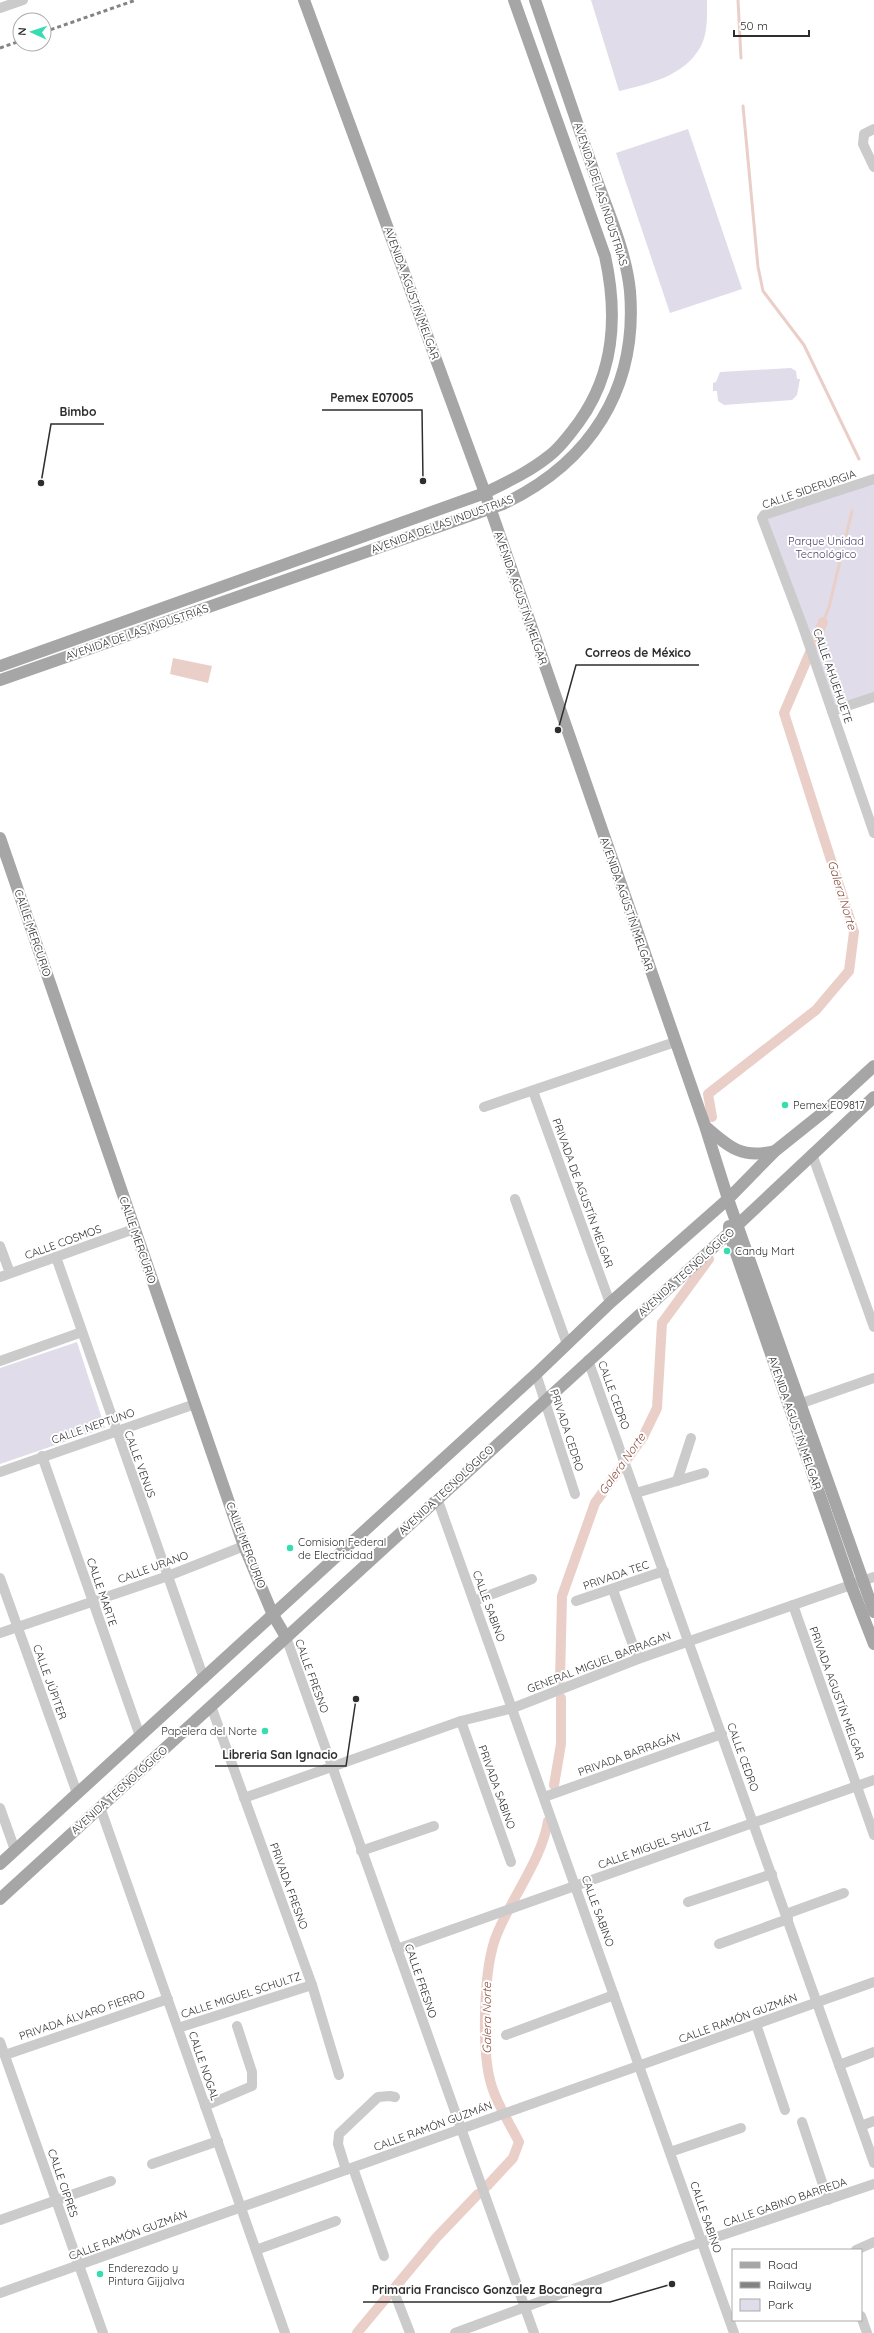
<svg xmlns="http://www.w3.org/2000/svg" width="874" height="2333" font-family="Quicksand,sans-serif">
<style>
.green{fill:#e0dcea}
.water{fill:#eacfc8}
.lines{fill:none;stroke-linecap:round;stroke-linejoin:round}
.stream{stroke:#eacfc8;stroke-width:3}
.canal{stroke:#eacfc8;stroke-width:10}
.minor{stroke:#cbcbcb;stroke-width:10}
.major{stroke:#a6a6a6;stroke-width:12}
.rail{stroke:#838383;stroke-width:3;stroke-dasharray:4 3;stroke-linecap:butt}
.poi-dot{fill:#37ddb0;stroke:#fff;stroke-width:1.5}
.labels{text-anchor:middle;stroke-width:4;stroke-linejoin:round;paint-order:stroke}
.street-label{font-size:11px;fill:#2e2e2e;stroke:#fff}
.park-label{font-size:11px;fill:#4b3d67;stroke:#fff}
.poi-label{font-size:11px;fill:#2e2e2e;stroke:#fff;text-anchor:start}
.water-label{font-size:12px;font-style:italic;fill:#8c4e3f;stroke:#fff}
.leader{fill:none;stroke:#2e2e2e;stroke-width:1.5}
.callout-dot{fill:#2e2e2e;stroke:#fff;stroke-width:1.5}
.callout-label{font-size:12px;text-anchor:middle;font-weight:bold;fill:#2e2e2e;stroke:#fff;stroke-width:4;stroke-linejoin:round;paint-order:stroke}
</style>
<rect width="100%" height="100%" fill="#fff"/>
<g class="green">
<path d="M591 0H707C707 14 708 33 701 46 685 76 649 84 619 91Z"/>
<path d="M688 129 742 289 670 313 616 153Z"/>
<path d="M791 368 796 371 797 379H800L797 395 792 400 724 405 718 401 717 391H713V383L716 382 720 372Z"/>
<path d="M874 480V696L834 708 763 517Z"/>
<path d="M77 1342 105 1428 0 1464V1368Z"/>
</g>
<path class="water" d="M173 658 212 666 208 683 170 674Z"/>
<g class="lines">
<g class="stream">
<path d="M738 0 741 58"/>
<path d="M743 106 758 267 763 291 804 345 859 459"/>
<path d="M823 622 829 607 852 511"/>
</g>
<g class="canal">
<path d="M712 1117 708 1094 816 1010 849 971 854 932 784 713 823 622"/>
<path d="M560 1680 562 1596 595 1503 643 1437 657 1408 662 1323 709 1259"/>
<path d="M554 1785 561 1744V1698"/>
<path d="M487 2186 513 2158 519 2142C510 2124 498 2106 492 2087 481 2054 483 1967 497 1934 512 1897 542 1859 548 1821"/>
<path d="M357 2333 436 2238 478 2194"/>
</g>
<g class="minor">
<path d="M0 8 23 0"/>
<path d="M874 129 864 134 863 144 874 167"/>
<path d="M874 479 764 515 762 518 802 624 874 833"/>
<path d="M832 711 874 697"/>
<path d="M533 1091 610 1303"/>
<path d="M484 1107 675 1042"/>
<path d="M812 1154 874 1327"/>
<path d="M515 1199 567 1344"/>
<path d="M0 1246 10 1273"/>
<path d="M56 1257 204 1679"/>
<path d="M0 1277 134 1229"/>
<path d="M588 1360 874 2163"/>
<path d="M0 1361 82 1332"/>
<path d="M536 1374 575 1494"/>
<path d="M802 1403 874 1378"/>
<path d="M42 1456 140 1736"/>
<path d="M0 1472 195 1404"/>
<path d="M677 1481 691 1438"/>
<path d="M636 1493 704 1473"/>
<path d="M437 1498 734 2333"/>
<path d="M0 1578 77 1793"/>
<path d="M613 1590 638 1659"/>
<path d="M474 1601 532 1579"/>
<path d="M576 1601 664 1571"/>
<path d="M793 1605 874 1835"/>
<path d="M0 1633 168 1576 244 1546"/>
<path d="M286 1637 534 2333"/>
<path d="M211 1706 312 1985 339 2075"/>
<path d="M461 1721 511 1862"/>
<path d="M544 1797 722 1734"/>
<path d="M244 1798 461 1721 513 1708 638 1659 874 1577"/>
<path d="M100 1807 285 2333"/>
<path d="M0 1808 15 1850"/>
<path d="M361 1851 434 1826"/>
<path d="M688 1902 772 1874"/>
<path d="M786 1914 844 1893"/>
<path d="M719 1944 788 1919"/>
<path d="M397 1949 874 1780"/>
<path d="M756 2024 785 2110"/>
<path d="M178 2028 312 1985"/>
<path d="M506 2035 614 1995"/>
<path d="M0 2042 103 2333"/>
<path d="M5 2055 168 1999"/>
<path d="M839 2065 874 2052"/>
<path d="M205 2106 252 2086V2072L237 2026"/>
<path d="M802 2122 828 2200"/>
<path d="M861 2126 874 2121"/>
<path d="M670 2152 741 2128"/>
<path d="M152 2164 218 2141"/>
<path d="M353 2168 384 2256"/>
<path d="M346 2170 338 2144 339 2134 378 2097 390 2096 395 2097"/>
<path d="M0 2220 111 2181"/>
<path d="M256 2250 336 2221"/>
<path d="M856 2250 874 2242"/>
<path d="M0 2293 874 1982"/>
<path d="M396 2297 410 2333"/>
<path d="M861 2316 867 2333"/>
<path d="M455 2333 687 2247 874 2184"/>
</g>
<g class="major">
<path d="M304 0 485 493 705 1126 728 1199 874 1612"/>
<path d="M0 666 485 493C507 482 529 472 549 456 561 447 570 434 579 422 615 372 618 315 605 256L514 0"/>
<path d="M0 680 503 504C590 463 638 389 630 291 626 251 608 212 595 175 575 117 555 58 535 0"/>
<path d="M0 838 244 1546 273 1615 286 1637"/>
<path d="M706 1127C730 1148 742 1159 775 1151"/>
<path d="M729 1226V1233L851 1585 874 1644"/>
<path d="M0 1864 536 1374 610 1303 728 1199 775 1151 825 1111 874 1066"/>
<path d="M0 1899 729 1233 874 1097"/>
</g>
<g class="rail">
<path d="M44 32 136 0"/>
<path d="M0 48 20 41"/>
</g>
</g>
<g class="poi-dot">
<circle cx="785" cy="1105" r="4"/>
<circle cx="727" cy="1251" r="4"/>
<circle cx="290" cy="1548" r="4"/>
<circle cx="265" cy="1731" r="4"/>
<circle cx="100" cy="2274" r="4"/>
</g>
<g class="labels">
<g class="street-label">
<text transform="translate(601 194) rotate(72)" y="4">AVENIDA DE LAS INDUSTRIAS</text>
<text transform="translate(412 293) rotate(70)" y="4">AVENIDA AGUSTÍN MELGAR</text>
<text transform="translate(809 489) rotate(-19)" y="4">CALLE SIDERURGIA</text>
<text transform="translate(442 524) rotate(-20)" y="4">AVENIDA DE LAS INDUSTRIAS</text>
<text transform="translate(521 598) rotate(71)" y="4">AVENIDA AGUSTÍN MELGAR</text>
<text transform="translate(137 632) rotate(-19)" y="4">AVENIDA DE LAS INDUSTRIAS</text>
<text transform="translate(833 676) rotate(71)" y="4">CALLE AHUEHUETE</text>
<text transform="translate(627 904) rotate(71)" y="4">AVENIDA AGUSTÍN MELGAR</text>
<text transform="translate(33 933) rotate(71)" y="4">CALLE MERCURIO</text>
<text transform="translate(583 1193) rotate(70)" y="4">PRIVADA DE AGUSTÍN MELGAR</text>
<text transform="translate(138 1240) rotate(71)" y="4">CALLE MERCURIO</text>
<text transform="translate(63 1242) rotate(-20)" y="4">CALLE COSMOS</text>
<text transform="translate(686 1272) rotate(-42)" y="4">AVENIDA TECNOLÓGICO</text>
<text transform="translate(614 1395) rotate(70)" y="4">CALLE CEDRO</text>
<text transform="translate(795 1423) rotate(71)" y="4">AVENIDA AGUSTÍN MELGAR</text>
<text transform="translate(93 1426) rotate(-19)" y="4">CALLE NEPTUNO</text>
<text transform="translate(567 1430) rotate(72)" y="4">PRIVADA CEDRO</text>
<text transform="translate(140 1464) rotate(70)" y="4">CALLE VENUS</text>
<text transform="translate(446 1490) rotate(-43)" y="4">AVENIDA TECNOLÓGICO</text>
<text transform="translate(246 1545) rotate(69)" y="4">CALLE MERCURIO</text>
<text transform="translate(153 1567) rotate(-20)" y="4">CALLE URANO</text>
<text transform="translate(616 1575) rotate(-19)" y="4">PRIVADA TEC</text>
<text transform="translate(102 1592) rotate(71)" y="4">CALLE MARTE</text>
<text transform="translate(489 1606) rotate(70)" y="4">CALLE SABINO</text>
<text transform="translate(599 1662) rotate(-21)" y="4">GENERAL MIGUEL BARRAGAN</text>
<text transform="translate(312 1676) rotate(70)" y="4">CALLE FRESNO</text>
<text transform="translate(50 1682) rotate(70)" y="4">CALLE JÚPITER</text>
<text transform="translate(837 1693) rotate(70)" y="4">PRIVADA AGUSTÍN MELGAR</text>
<text transform="translate(629 1754) rotate(-20)" y="4">PRIVADA BARRAGÁN</text>
<text transform="translate(743 1757) rotate(70)" y="4">CALLE CEDRO</text>
<text transform="translate(497 1787) rotate(70)" y="4">PRIVADA SABINO</text>
<text transform="translate(119 1790) rotate(-42)" y="4">AVENIDA TECNOLÓGICO</text>
<text transform="translate(654 1845) rotate(-20)" y="4">CALLE MIGUEL SHULTZ</text>
<text transform="translate(289 1886) rotate(70)" y="4">PRIVADA FRESNO</text>
<text transform="translate(598 1911) rotate(70)" y="4">CALLE SABINO</text>
<text transform="translate(421 1981) rotate(71)" y="4">CALLE FRESNO</text>
<text transform="translate(241 1995) rotate(-18)" y="4">CALLE MIGUEL SCHULTZ</text>
<text transform="translate(82 2015) rotate(-19)" y="4">PRIVADA ÁLVARO FIERRO</text>
<text transform="translate(738 2018) rotate(-20)" y="4">CALLE RAMÓN GUZMÁN</text>
<text transform="translate(204 2066) rotate(71)" y="4">CALLE NOGAL</text>
<text transform="translate(433 2126) rotate(-20)" y="4">CALLE RAMÓN GUZMÁN</text>
<text transform="translate(63 2183) rotate(71)" y="4">CALLE CIPRÉS</text>
<text transform="translate(785 2202) rotate(-19)" y="4">CALLE GABINO BARREDA</text>
<text transform="translate(706 2217) rotate(71)" y="4">CALLE SABINO</text>
<text transform="translate(128 2235) rotate(-20)" y="4">CALLE RAMÓN GUZMÁN</text>
</g>
<g class="park-label">
<text x="826" y="545">Parque Unidad<tspan x="826" dy="13">Tecnológico</tspan></text>
</g>
<g class="poi-label">
<text x="793" y="1109">Pemex E09817</text>
<text x="735" y="1255">Candy Mart</text>
<text x="298" y="1546">Comision Federal<tspan x="298" dy="13">de Electricidad</tspan></text>
<text x="257" y="1735" text-anchor="end">Papelera del Norte</text>
<text x="108" y="2272">Enderezado y<tspan x="108" dy="13">Pintura Gijjalva</tspan></text>
</g>
<g class="water-label">
<text transform="translate(842 895) rotate(73)" y="4">Galera Norte</text>
<text transform="translate(622 1464) rotate(-55)" y="4">Galera Norte</text>
<text transform="translate(487 2018) rotate(-90)" y="4">Galera Norte</text>
</g>
</g>
<path class="leader" d="M423 481L422 410H322M41 483L51 424H104M558 730L576 665H699M356 1699L346 1766H215M672 2284L610 2302H363"/>
<g class="callout-dot">
<circle cx="423" cy="481" r="4"/>
<circle cx="41" cy="483" r="4"/>
<circle cx="558" cy="730" r="4"/>
<circle cx="356" cy="1699" r="4"/>
<circle cx="672" cy="2284" r="4"/>
</g>
<g class="callout-label">
<text x="372" y="402">Pemex E07005</text>
<text x="78" y="416">Bimbo</text>
<text x="638" y="657">Correos de México</text>
<text x="280" y="1759">Libreria San Ignacio</text>
<text x="487" y="2294">Primaria Francisco Gonzalez Bocanegra</text>
</g>
<rect x="732" y="2249" width="130" height="72" fill="#ffffff" stroke="#ababab"/>
<rect x="740" y="2262" width="20" height="6" fill="#a6a6a6" stroke="#ababab"/>
<text x="768" y="2269" font-size="12" fill="#2e2e2e">Road</text>
<rect x="740" y="2282" width="20" height="6" fill="#838383" stroke="#ababab"/>
<text x="768" y="2289" font-size="12" fill="#2e2e2e">Railway</text>
<rect x="740" y="2299" width="20" height="12" fill="#e0dcea" stroke="#ababab"/>
<text x="768" y="2309" font-size="12" fill="#2e2e2e">Park</text>
<g transform="translate(32 32) rotate(273)"><circle r="19" fill="#ffffff" stroke="#ababab"/>
<path d="M0-3L7 15L0 10L-7 15Z" fill="#37ddb0"/>
<text y="-6" font-size="11" font-weight="bold" text-anchor="middle" fill="#2e2e2e">N</text>
</g>
<path d="M734 30v6h75v-6" fill="none" stroke="#2e2e2e" stroke-width="2"/>
<text x="740" y="30" font-size="12" fill="#2e2e2e" stroke="#ffffff" stroke-width="3" paint-order="stroke">50 m</text>
</svg>
